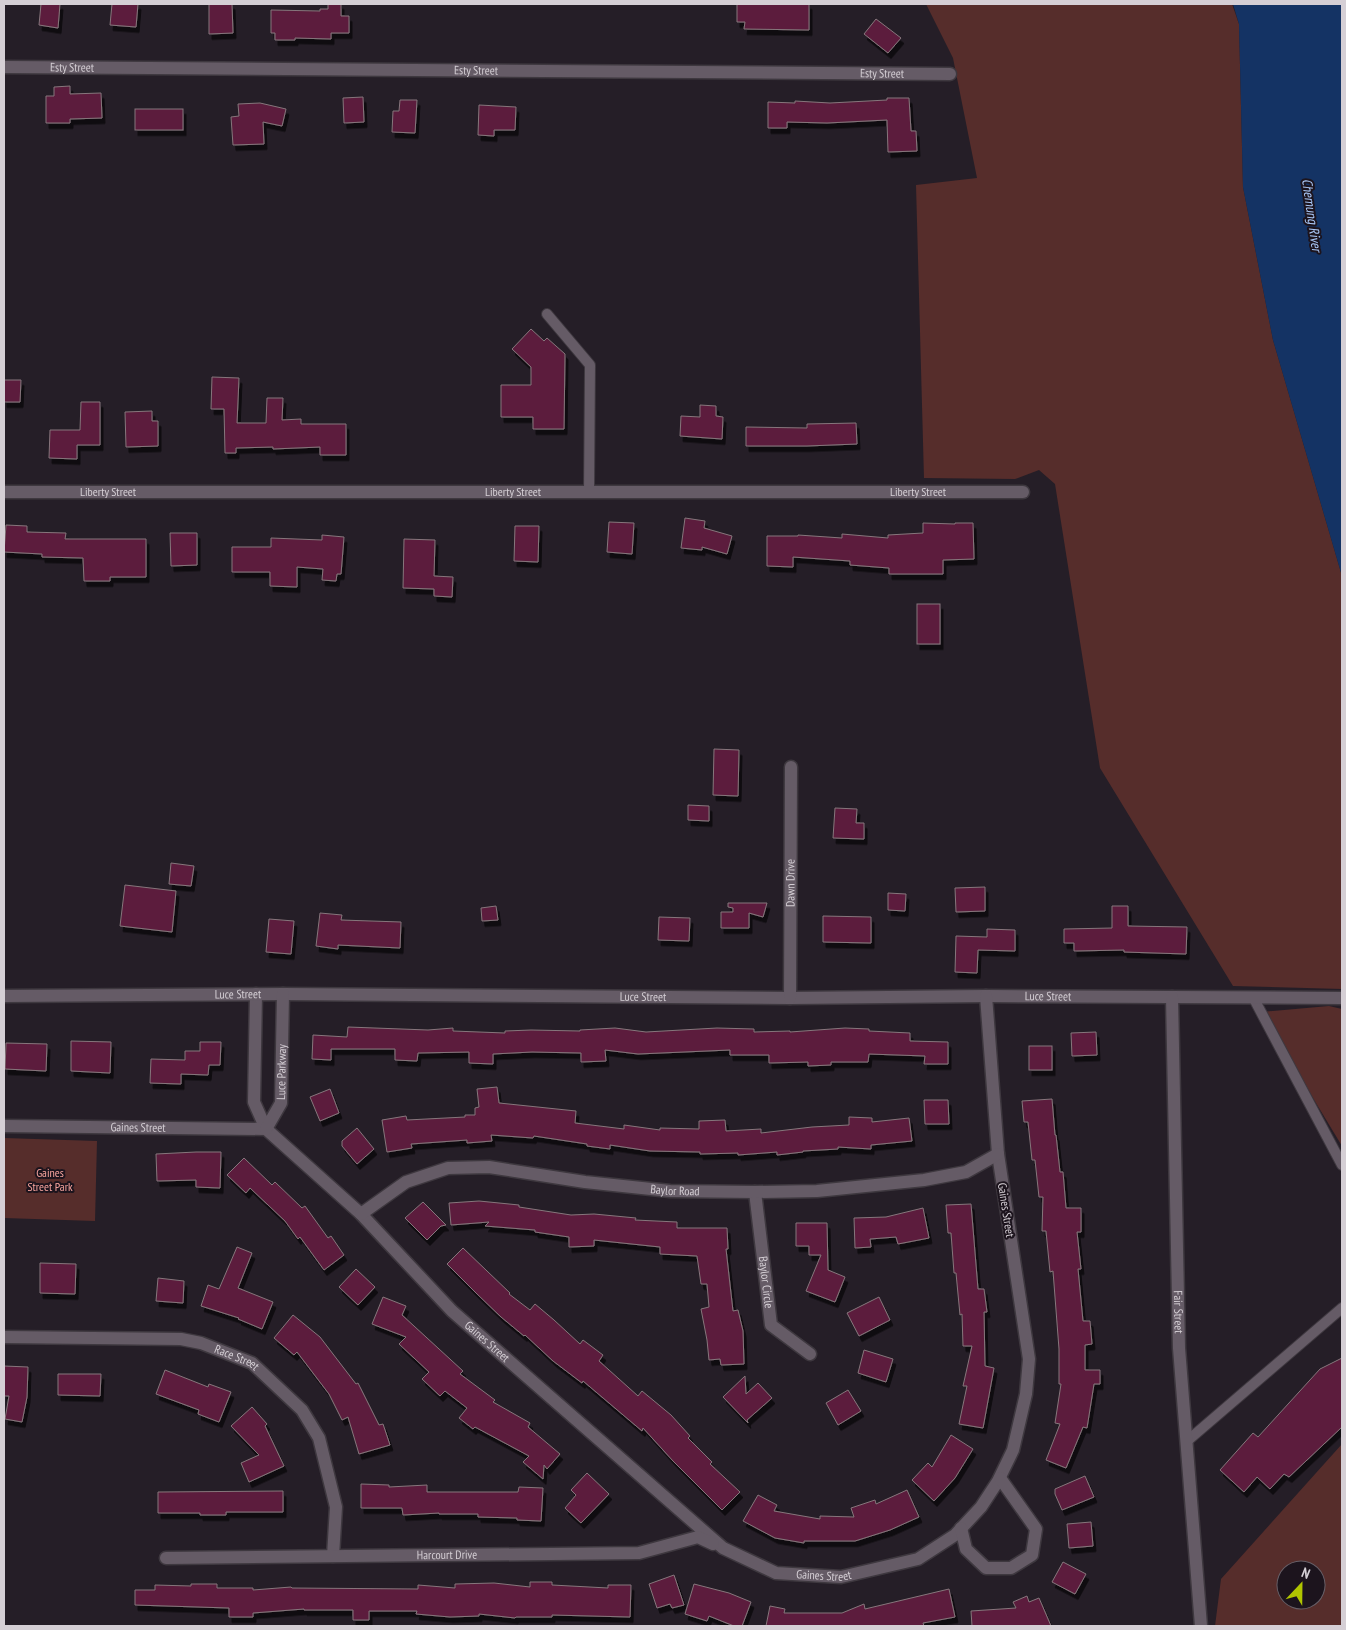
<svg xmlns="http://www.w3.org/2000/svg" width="1346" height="1630" font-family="'PT Sans Narrow',sans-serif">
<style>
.green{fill:#562d2b;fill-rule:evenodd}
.water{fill:#143364}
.building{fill:#5b1e3c;stroke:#86767c;filter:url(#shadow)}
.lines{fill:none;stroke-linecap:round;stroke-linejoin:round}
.service-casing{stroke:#3e383f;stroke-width:12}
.minor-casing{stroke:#3e383f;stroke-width:15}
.service{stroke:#655b66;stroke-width:10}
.minor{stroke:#655b66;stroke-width:12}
.labels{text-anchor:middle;stroke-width:4;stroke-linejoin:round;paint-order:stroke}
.street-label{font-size:12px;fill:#d5cfd5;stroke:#1c141d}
.park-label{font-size:12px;fill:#f8a49e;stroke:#1c141d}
.water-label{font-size:14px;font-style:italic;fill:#aac8f8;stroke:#1c141d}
</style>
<defs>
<filter id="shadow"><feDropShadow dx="3" dy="5.5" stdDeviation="0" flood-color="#0009"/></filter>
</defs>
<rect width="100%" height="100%" fill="#251e27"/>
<g class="green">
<path d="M926 4H1232L1239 24 1243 187 1273 340 1342 576V989L1233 986 1100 768 1055 484 1039 470 1015 479 924 478 916 185 977 178 953 58Z"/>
<path d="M1329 1006 1342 1009V1146L1261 1012Z"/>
<path d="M4 1138 97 1141 95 1221 4 1218Z"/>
<path d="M1342 1444V1626H1215L1221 1579ZM1286 1570H1316V1600H1286Z"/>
</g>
<path class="water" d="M1233 4H1342V576L1273 340 1243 187 1239 24Z"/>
<g class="building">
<path d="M41 4H60L58 28 39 25Z"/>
<path d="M112 4H138L136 27 110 25Z"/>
<path d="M209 4H232L233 33 209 34Z"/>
<path d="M328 4H341V16H349V33H331V39L295 38V40H275V33H271V10L320 11V9H328Z"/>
<path d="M737 4H809V30L744 29 745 22H737Z"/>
<path d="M876 19 901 38 888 53 864 34Z"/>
<path d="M70 86V94L101 93 102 118 70 119V123H46V96H54V87Z"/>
<path d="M363 97 364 122 344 123 343 98Z"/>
<path d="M887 98H909L911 131H916L917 151 888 152 887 120 827 123 787 122V128H768V102L795 103V101L830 103 887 100Z"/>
<path d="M400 100H417L415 133 392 132 393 111H399Z"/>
<path d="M260 103 286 109 282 126 263 122 264 144 233 145 231 117 239 116 238 104Z"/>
<path d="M479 105 516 107 515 130H494V136L478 135Z"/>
<rect x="135" y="109" width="48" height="21"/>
<path d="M531 329 544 341 547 338 565 354 564 429H533V417H501V385H531V367L512 349Z"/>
<path d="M212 377 239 378 237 423H266L267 398H283L282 420 301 419V424H346V455H320V447L273 449V447L236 448V453H225L224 409H211Z"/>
<path d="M4 380H21L20 402H4Z"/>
<path d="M81 402H100V445H77V459L49 458 50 430H80Z"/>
<path d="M700 405 716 406V416L723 417 722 439 680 436 681 416 700 417Z"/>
<path d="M152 411V421H158V446L126 447 125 412Z"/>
<path d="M856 423 857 444 807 446H746V427L807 428V424Z"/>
<path d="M685 518 705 521 704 528 732 536 727 554 702 547V550L681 548Z"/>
<path d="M609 522 634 523 632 554 607 552Z"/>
<path d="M923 523 955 524V523H973L974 559 943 560V574H889V568L850 565V561L793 557V567L767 566V536H798V535L842 538V534L888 538V535L923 533Z"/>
<path d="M6 525 27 526V532L66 533 65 539H146V577H110V581H84L83 558 42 557V554L4 552Z"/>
<path d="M515 526H539L538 562 514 561Z"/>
<path d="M170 533H197V565L171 566Z"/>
<path d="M322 535 344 537 341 574H337L336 581 322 580 323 569 297 567V587L270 586V572H232V547H271V538L322 540Z"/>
<path d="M404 539 435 540 434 576 453 577 452 597 434 596V589L403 588Z"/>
<rect x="917" y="604" width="23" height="40"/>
<path d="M714 749 739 750 738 796 713 795Z"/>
<path d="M688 805 709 806V821L688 820Z"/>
<path d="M835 808 857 809 856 823H864V839L833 838Z"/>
<path d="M171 863 194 866 191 886 169 884Z"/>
<path d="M125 885 176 891 172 932 120 926Z"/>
<path d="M985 887V911L956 912 955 888Z"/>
<path d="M888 893 906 894 905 911 888 910Z"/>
<path d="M728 903H767L763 917 749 913V928H721V912H733V908L728 907Z"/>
<path d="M496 906 498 920 482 921 481 908Z"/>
<path d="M1112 906H1128V926L1187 927 1186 954 1124 952V950L1074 951V943H1064V929L1112 928Z"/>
<path d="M320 913 342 915 341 920 401 922 400 948 338 945V949L316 946Z"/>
<path d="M823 916 871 917V943L823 942Z"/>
<path d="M659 917 690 918 689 941 658 940Z"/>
<path d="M269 919 294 921 291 954 266 952Z"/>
<path d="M987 929 1015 930V951L978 950 977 973 955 972 956 936 987 937Z"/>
<path d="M348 1027 428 1030 453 1028V1031L505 1033V1031L531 1030 580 1031V1030L615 1028 646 1032 717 1028 754 1029V1032L790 1031V1032L845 1028 869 1029V1031L910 1033V1041L948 1042V1064H924L925 1056 869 1054 868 1062H831V1065L808 1066V1062L769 1063V1055H730V1050L638 1054 605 1050 606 1061 581 1062V1053L532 1052 493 1054V1064L469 1063V1052L418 1053 417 1061 395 1060V1049H331V1060L312 1059 313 1035 347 1037Z"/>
<path d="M1096 1032 1097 1055 1072 1056 1071 1033Z"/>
<path d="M71 1041 111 1042 110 1073 71 1071Z"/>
<path d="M200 1042H221L220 1065H209L208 1075 181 1074V1084L150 1083 151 1059 185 1060V1051H200Z"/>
<path d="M6 1043 47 1044 46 1071 5 1069Z"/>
<rect x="1029" y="1046" width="23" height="24"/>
<path d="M497 1087 499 1103 576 1111 575 1123 624 1129V1125L660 1130V1128L699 1129V1121L725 1120 726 1131 761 1129V1133L812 1127 849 1125V1117L872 1118V1122L909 1118 912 1141 871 1145V1149L838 1147V1149L803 1151V1152L777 1155V1152L738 1155V1153L700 1154V1152L650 1151 610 1145V1149L587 1146V1144L534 1136 533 1138 491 1135 492 1141 467 1143V1140L411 1144 412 1148 387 1152 382 1120 406 1116 407 1120 465 1117V1115H475V1108L479 1107 477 1089Z"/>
<path d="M330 1089 339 1113 320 1121 310 1097Z"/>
<path d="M1052 1099 1055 1135H1056L1060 1172H1063L1066 1208H1081V1232H1077L1081 1269H1078L1083 1321H1090L1092 1344 1085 1345V1370H1100V1384H1094L1087 1428 1083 1427 1066 1468 1046 1460 1060 1424 1055 1423 1061 1384H1059V1349L1053 1271 1050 1272 1046 1231H1042L1043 1197H1039L1035 1160H1032L1028 1122H1024L1022 1101Z"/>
<path d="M924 1100H948L949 1124H925Z"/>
<path d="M357 1128 374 1149 357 1164 342 1146V1141Z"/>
<path d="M196 1152H221L220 1188 196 1187V1180L157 1181 156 1154Z"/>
<path d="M244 1158 272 1185 275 1182 302 1208 305 1206 328 1238 331 1236 344 1255 324 1270 300 1237 298 1239 285 1221 250 1188 246 1193 227 1175Z"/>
<path d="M479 1201 519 1205V1207L571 1215 594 1214 636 1218 635 1220 677 1222V1228H727L728 1249H726L733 1311 738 1310 743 1331 744 1364 721 1365 720 1359 709 1360 707 1340 701 1309 709 1307 707 1284H701L697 1256 660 1254V1247L594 1240V1246L569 1247V1237L535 1232V1230L485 1226 489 1222 451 1225 449 1203Z"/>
<path d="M423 1202 446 1225 441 1226 427 1240 405 1218Z"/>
<path d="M971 1204 978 1289H984L987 1312H984L985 1366 994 1368 983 1428 959 1424 967 1386H963L972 1346H963L962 1314 960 1315 956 1273H954L951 1233H948L946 1205Z"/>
<path d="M923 1208 929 1238 898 1244 896 1237 870 1239 871 1247 855 1248 854 1218 886 1217Z"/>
<path d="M796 1223H827L828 1270 845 1277 835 1302 806 1291 821 1255H809V1246H796Z"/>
<path d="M237 1247 252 1253 238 1288 273 1302 262 1329 238 1319 239 1318 201 1306 208 1285 219 1289Z"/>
<path d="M463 1248 510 1293 509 1294 530 1310 535 1304 554 1320 580 1344 583 1340 603 1355 599 1361 638 1396 642 1391 671 1415 690 1436 688 1438 712 1462 710 1464 740 1492 722 1510 673 1461 643 1428 642 1431 583 1381 582 1383 553 1361 525 1335 524 1336 501 1317 476 1293 447 1264Z"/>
<path d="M40 1263 76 1264 75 1294 40 1293Z"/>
<path d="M356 1269 375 1287 358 1305 339 1287Z"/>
<path d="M158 1278 184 1281 183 1303 156 1301Z"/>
<path d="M383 1297 406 1306 402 1315 463 1371 460 1374 495 1400 493 1402 530 1423 528 1427 560 1454 547 1469 544 1465 543 1479 523 1462 529 1456 475 1427 473 1429 459 1418 467 1408 445 1391 440 1396 422 1379 429 1372 399 1344 406 1337 372 1324Z"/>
<path d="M879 1297 890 1320 859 1336 847 1313Z"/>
<path d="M293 1315 320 1337 356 1384 358 1383 379 1425 383 1424 390 1445 359 1454 348 1417 342 1420 329 1394 297 1352 294 1355 274 1338Z"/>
<path d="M864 1350 893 1359 886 1382 858 1373Z"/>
<path d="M1342 1358V1427L1289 1477 1284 1474 1270 1489 1257 1477 1244 1492 1220 1470 1253 1433 1258 1437 1320 1369Z"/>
<path d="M4 1366 28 1367 27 1397 22 1422 5 1419 9 1396H4Z"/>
<path d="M165 1370 208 1387 209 1384 231 1392 219 1422 198 1414 199 1410 156 1394Z"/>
<path d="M58 1374H101L100 1396 58 1395Z"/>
<path d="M745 1376 746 1394 758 1383 772 1398 747 1420 748 1423 723 1397Z"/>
<path d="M848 1390 861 1411 838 1425 826 1403Z"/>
<path d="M252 1407 267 1424 265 1426 284 1466 249 1482 241 1463 259 1455 231 1426Z"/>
<path d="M951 1435 973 1449 955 1478 934 1501 912 1480 928 1463 932 1467Z"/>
<path d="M587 1473 609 1494 581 1523 565 1508 576 1495 571 1490Z"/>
<path d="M1085 1476 1094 1497 1062 1510 1055 1494V1489Z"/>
<path d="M361 1484 389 1485V1487L427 1485V1492H518L519 1487 543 1488 541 1521 517 1520V1518L478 1517V1514H439V1513L403 1515 402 1508H361Z"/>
<path d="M907 1490 919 1517 890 1530 855 1541H804V1543L775 1538 743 1521 758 1495 777 1505 774 1511 820 1519V1516L854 1517 851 1508 875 1500 876 1504Z"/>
<path d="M283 1491V1512H226V1515H200V1513H158V1492Z"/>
<path d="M1091 1522 1093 1546 1069 1548 1067 1524Z"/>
<path d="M1063 1562 1086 1574 1075 1594 1052 1582Z"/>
<path d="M674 1575 684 1605 672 1608 670 1604 657 1608 649 1584Z"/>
<path d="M530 1582H552V1585L608 1588V1585H631L630 1617 552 1615V1617H516L515 1618 479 1614V1616L450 1617 416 1614 417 1611H369V1620H353V1610H304V1609L253 1613V1617H229V1608L135 1605V1590H155V1585L191 1586V1584H217V1588H253V1590L291 1587 292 1588 418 1589V1585L455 1588V1584L494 1583 530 1587Z"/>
<path d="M694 1584 729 1593 751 1602 742 1626H734L709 1616 707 1621 685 1614Z"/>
<path d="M949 1589 955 1617 923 1623 924 1626H766L770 1606 785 1609 784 1613H842L864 1604 865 1609Z"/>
<path d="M1027 1596 1029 1602 1039 1598 1051 1626H972L971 1611 1016 1608 1013 1602Z"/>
</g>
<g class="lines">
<defs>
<g id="service">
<path d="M547 314 590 365 589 492"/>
<path d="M1253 997 1342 1165"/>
<path d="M1186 1442 1342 1308"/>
</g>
<g id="minor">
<path id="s1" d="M4 67 950 74"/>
<path id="s2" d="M4 492H1023"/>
<path d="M256 994 254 1102 266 1129"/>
<path id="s3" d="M4 996 283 994 790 998 986 996 1342 998"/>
<path id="s4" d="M1172 997 1179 1348 1201 1626"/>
<path id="s5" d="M790 998 791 767"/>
<path id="s6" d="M4 1126 266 1129 361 1214 452 1311 723 1548 776 1573 841 1577 918 1559 955 1535 981 1507 998 1481 1013 1450 1026 1394 1029 1359 998 1154 986 996"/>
<path id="s7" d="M266 1129 281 1103 283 994"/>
<path id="s8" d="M755 1192 771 1325 810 1354"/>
<path id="s9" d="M361 1214 406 1182 448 1168 489 1167 585 1182 670 1191 755 1192 817 1191 924 1180 966 1172 998 1154"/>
<path id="s10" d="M4 1337 181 1339 201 1343 252 1363 302 1410 319 1438 336 1507 333 1556"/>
<path d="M961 1528 966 1549 986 1568H1011L1032 1555 1036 1529 1000 1478"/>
<path id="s11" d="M166 1558 639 1553 698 1537 713 1544"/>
</g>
</defs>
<use href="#service" class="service-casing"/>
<use href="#minor" class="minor-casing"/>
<use href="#service" class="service"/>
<use href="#minor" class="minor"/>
</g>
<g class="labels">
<g class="street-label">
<text dy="4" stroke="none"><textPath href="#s1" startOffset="68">Esty Street</textPath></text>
<text dy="4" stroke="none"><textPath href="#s1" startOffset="472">Esty Street</textPath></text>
<text dy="4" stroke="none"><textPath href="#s1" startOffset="878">Esty Street</textPath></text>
<text dy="4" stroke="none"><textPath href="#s2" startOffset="104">Liberty Street</textPath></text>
<text dy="4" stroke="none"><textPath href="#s2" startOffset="509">Liberty Street</textPath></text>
<text dy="4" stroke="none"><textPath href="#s2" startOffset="914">Liberty Street</textPath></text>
<text dy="4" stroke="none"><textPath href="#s5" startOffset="115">Dawn Drive</textPath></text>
<text dy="4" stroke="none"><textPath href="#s3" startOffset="234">Luce Street</textPath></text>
<text dy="4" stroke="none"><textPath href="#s3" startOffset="1044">Luce Street</textPath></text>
<text dy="4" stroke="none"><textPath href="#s3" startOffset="639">Luce Street</textPath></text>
<text dy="4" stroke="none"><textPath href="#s7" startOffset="61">Luce Parkway</textPath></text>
<text dy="4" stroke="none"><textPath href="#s6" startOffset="134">Gaines Street</textPath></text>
<text dy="4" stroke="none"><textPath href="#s9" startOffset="328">Baylor Road</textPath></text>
<text transform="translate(1006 1210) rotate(81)" y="4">Gaines Street</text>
<text dy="4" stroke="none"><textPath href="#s8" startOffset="91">Baylor Circle</textPath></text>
<text dy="4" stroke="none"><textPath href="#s4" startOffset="315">Fair Street</textPath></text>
<text dy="4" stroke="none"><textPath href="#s6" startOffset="569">Gaines Street</textPath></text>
<text dy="4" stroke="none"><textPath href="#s10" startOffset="236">Race Street</textPath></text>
<text dy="4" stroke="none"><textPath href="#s11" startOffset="281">Harcourt Drive</textPath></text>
<text dy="4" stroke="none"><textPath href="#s6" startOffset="989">Gaines Street</textPath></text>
</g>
<g class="park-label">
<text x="50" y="1177">Gaines<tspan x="50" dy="14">Street Park</tspan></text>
</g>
<g class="water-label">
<text transform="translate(1312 215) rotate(82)" y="5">Chemung River</text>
</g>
</g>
<rect width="1346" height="1630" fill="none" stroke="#d5cfd5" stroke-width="10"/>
<g transform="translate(1301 1585) rotate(22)"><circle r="24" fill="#1c141d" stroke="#665f67"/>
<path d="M0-4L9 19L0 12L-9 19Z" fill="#b0c500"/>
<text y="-8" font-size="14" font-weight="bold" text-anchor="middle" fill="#d5cfd5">N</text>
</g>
</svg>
